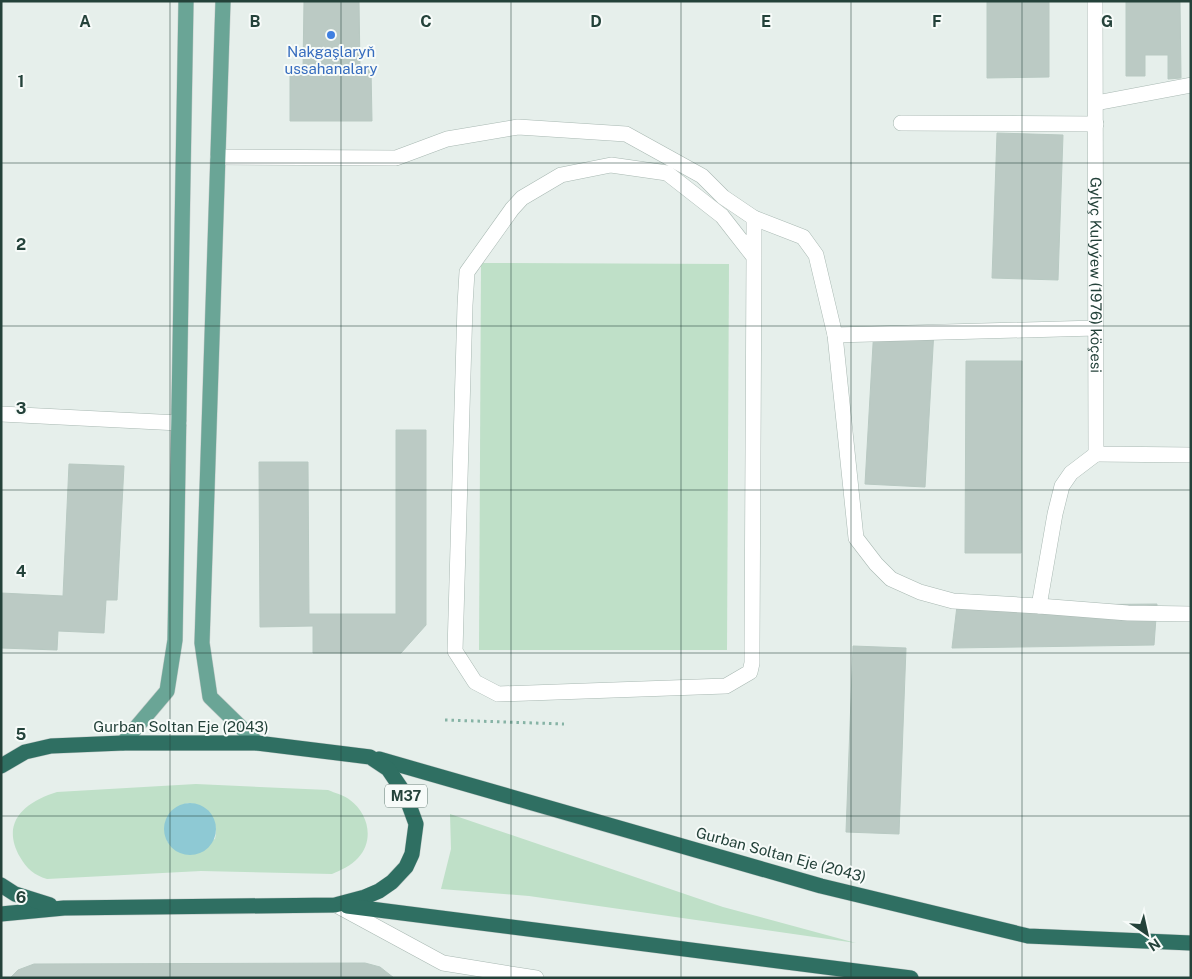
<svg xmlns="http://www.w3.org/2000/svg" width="1192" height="979" font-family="'Public Sans',sans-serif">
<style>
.green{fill:#bfe0c8;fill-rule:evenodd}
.water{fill:#8ec9d4}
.building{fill:#bbcac4;stroke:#b8c9c2}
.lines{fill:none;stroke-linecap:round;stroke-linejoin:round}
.minor-casing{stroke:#a8b8b2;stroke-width:16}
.major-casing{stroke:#c2cac8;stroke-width:16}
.highway-casing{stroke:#c2cac8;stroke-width:16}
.path{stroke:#86b3a5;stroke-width:3;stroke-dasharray:2.5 4;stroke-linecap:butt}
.minor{stroke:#fff;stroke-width:15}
.major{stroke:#6aa596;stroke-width:15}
.highway{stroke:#2f6f62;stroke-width:15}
.grid{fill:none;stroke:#24423a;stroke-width:1;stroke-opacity:0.55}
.shop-dot{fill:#3f7fe0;stroke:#f7fbf9;stroke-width:2}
.labels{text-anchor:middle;stroke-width:4;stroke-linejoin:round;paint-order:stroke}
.shield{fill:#f7fbf9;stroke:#637a73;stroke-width:1}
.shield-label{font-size:14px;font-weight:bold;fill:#24423a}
.shop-label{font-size:15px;fill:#366cbe;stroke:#f7fbf9}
.street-label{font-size:15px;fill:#24423a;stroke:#f7fbf9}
.grid-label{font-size:16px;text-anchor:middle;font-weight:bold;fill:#24423a;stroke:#f7fbf9;stroke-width:4;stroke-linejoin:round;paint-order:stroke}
</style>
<rect width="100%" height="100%" fill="#e6efeb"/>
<g class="green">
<path d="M481 263 729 264 727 650H479Z"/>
<path d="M196 784 328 790C335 793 344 795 350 800 368 813 375 840 358 858 351 866 341 870 332 874L201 871 47 879C34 875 27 869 20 857 0 822 25 802 57 792ZM188 803C208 805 219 820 215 839L179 852 167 841C168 820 165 810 188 803Z"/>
<path d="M450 814 723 907 856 943 529 896 441 889 451 849Z"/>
</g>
<circle class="water" cx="190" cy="829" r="26"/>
<g class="building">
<path d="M304 1H359L360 68 371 70 372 121H290V68H303Z"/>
<path d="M987 1H1049V77L987 78Z"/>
<path d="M1126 1H1180L1181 78 1168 79V55H1145V76H1126Z"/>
<path d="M997 133 1063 135 1058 280 992 278Z"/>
<path d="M874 327 934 330 925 487 865 484Z"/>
<path d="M966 361H1022L1021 553H965Z"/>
<path d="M396 430H426V625L401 653H313V626L260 627 259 462H308L309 614H396Z"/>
<path d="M69 464 124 466 117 600H106L104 633 58 631 57 650 1 648V593L63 596Z"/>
<path d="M1157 604 1154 645 952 648 957 606Z"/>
<path d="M853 646 906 648 899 834 846 832Z"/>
<path d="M365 963 380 967 394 978H10L18 970 34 964Z"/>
</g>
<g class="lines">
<defs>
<g id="minor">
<path id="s1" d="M1095 1 1096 454 1191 455"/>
<path d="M1096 103 1191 85"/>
<path d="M901 123 1096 124"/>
<path d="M218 157 396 158 447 139 518 127 626 134 702 176 723 197 754 218 803 237 816 255 835 335 856 538 876 564 891 579 920 592 953 601 1039 606 1055 514 1062 486 1071 473 1096 454"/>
<path d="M754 257 722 216 667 173 611 165 561 175 522 198 512 209 467 272 465 305 455 651 475 682 498 694 726 686 750 672 752 663V644L754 257V218"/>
<path d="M835 335 1096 328"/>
<path d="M1 414 179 423"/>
<path d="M1039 606 1128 613 1191 614"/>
<path d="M336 905 443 963 536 978"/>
</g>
<g id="major">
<path d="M223 1 202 643 210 697 257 743"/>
<path d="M123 743 167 691 175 640 186 1"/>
</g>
<g id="highway">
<path d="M379 759 821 886 1028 936 1191 943"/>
<path d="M1 766 25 752 51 746 123 743H257L370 757 388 769 405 794 416 824 412 854 406 867 392 882 379 891 365 897 335 905 64 908 1 914"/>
<path d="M1 885 15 894 50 905"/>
<path d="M347 906 911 978"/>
</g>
</defs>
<use href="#minor" class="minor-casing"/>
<use href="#major" class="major-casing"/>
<use href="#highway" class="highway-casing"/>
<path class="path" d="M445 720 564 724"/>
<use href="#minor" class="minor"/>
<use href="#major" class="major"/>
<use href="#highway" class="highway"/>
</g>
<path class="grid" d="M170 1V978M341 1V978M511 1V978M681 1V978M851 1V978M1022 1V978M1 163H1191M1 326H1191M1 490H1191M1 653H1191M1 816H1191"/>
<circle class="shop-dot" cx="331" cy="35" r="5"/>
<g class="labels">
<rect class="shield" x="385" y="784.5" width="42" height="23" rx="4"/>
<g class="shield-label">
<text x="406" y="801">M37</text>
</g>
<g class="shop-label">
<text x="331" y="57">Nakgaşlaryň<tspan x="331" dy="17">ussahanalary</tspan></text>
</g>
<g class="street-label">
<text dy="5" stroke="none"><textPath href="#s1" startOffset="274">Gylyç Kulyýew (1976) köçesi</textPath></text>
<text x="181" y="732">Gurban Soltan Eje (2043)</text>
<text transform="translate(781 855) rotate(15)" y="5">Gurban Soltan Eje (2043)</text>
</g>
</g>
<g class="grid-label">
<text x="85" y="27">A</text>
<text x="255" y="27">B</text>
<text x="426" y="27">C</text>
<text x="596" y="27">D</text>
<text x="766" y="27">E</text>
<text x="937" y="27">F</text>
<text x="1107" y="27">G</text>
<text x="21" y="87">1</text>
<text x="21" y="250">2</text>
<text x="21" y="414">3</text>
<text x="21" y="577">4</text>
<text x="21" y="740">5</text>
<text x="21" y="903">6</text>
</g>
<rect width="1192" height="979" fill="none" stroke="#24423a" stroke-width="5"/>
<g transform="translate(1147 934) rotate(146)" stroke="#f7fbf9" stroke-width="4" paint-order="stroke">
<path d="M0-4L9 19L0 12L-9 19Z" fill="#24423a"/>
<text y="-8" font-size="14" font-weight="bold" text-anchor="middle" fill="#24423a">N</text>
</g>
</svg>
